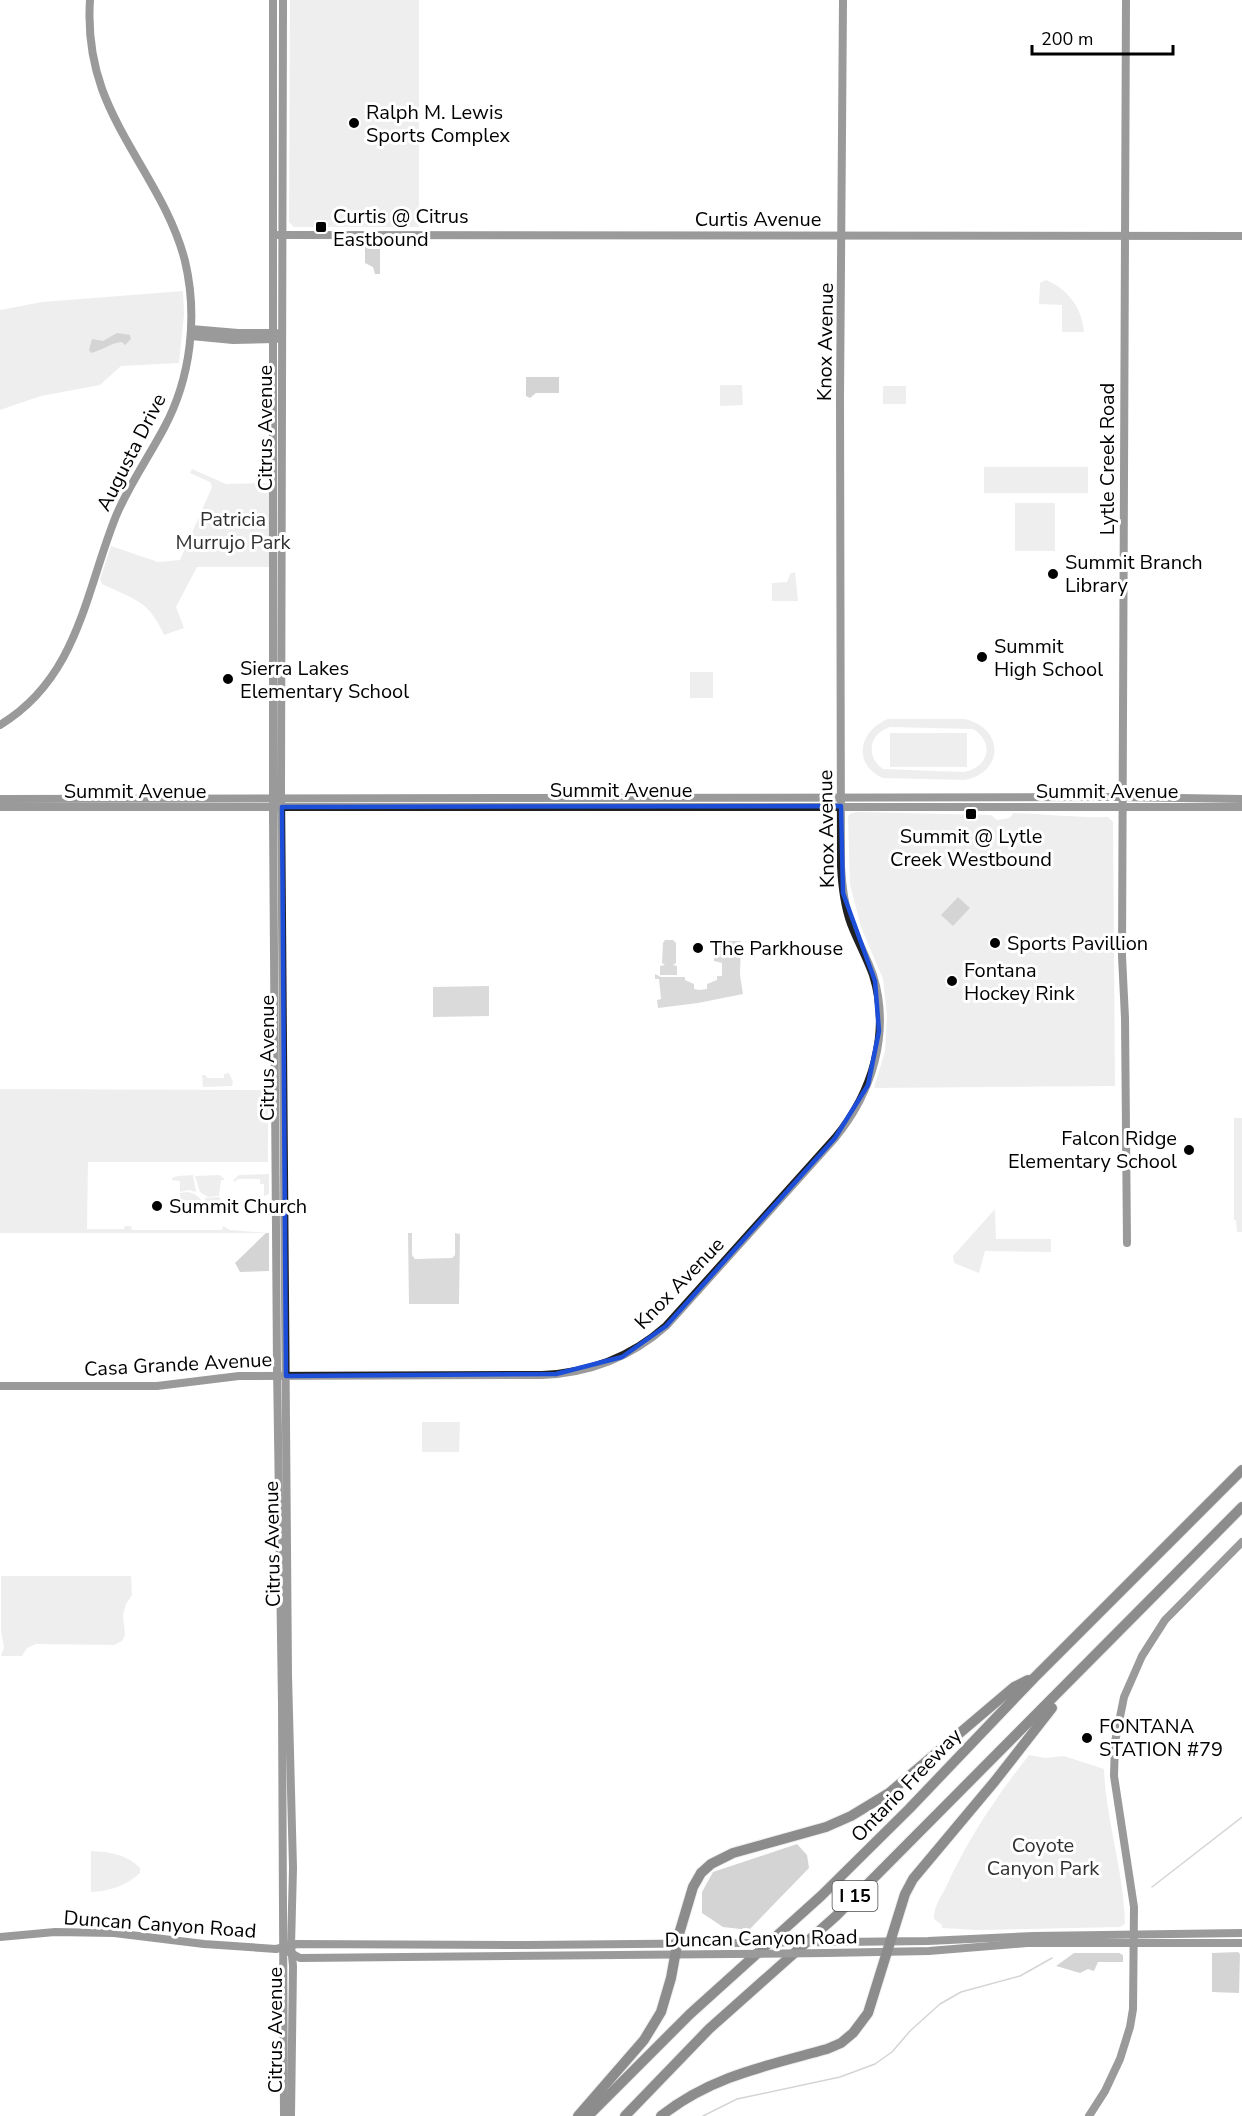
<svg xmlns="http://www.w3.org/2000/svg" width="1242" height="2116" font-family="'Nunito Sans',sans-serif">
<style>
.green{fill:#dadada;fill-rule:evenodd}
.water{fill:#a1a1a1}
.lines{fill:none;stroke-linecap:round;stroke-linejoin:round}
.stream{stroke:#a1a1a1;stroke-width:1.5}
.highway-casing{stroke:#dbdbdb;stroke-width:12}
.secondary{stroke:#202020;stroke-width:8}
.highway{stroke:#000;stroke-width:10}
.secondary-bridge{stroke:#202020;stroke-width:8}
.marked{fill:none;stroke:#1d4ed8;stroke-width:4.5;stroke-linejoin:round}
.poi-dot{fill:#000;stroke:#fff;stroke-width:2}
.labels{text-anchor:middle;stroke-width:6;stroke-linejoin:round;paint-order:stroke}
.shield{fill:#fff;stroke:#4c4c4c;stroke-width:1.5}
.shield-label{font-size:18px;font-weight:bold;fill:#000}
.poi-label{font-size:20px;fill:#000;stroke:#fff;text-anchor:start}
.street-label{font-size:20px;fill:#000;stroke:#fff}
.park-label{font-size:20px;fill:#313131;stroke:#fff}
</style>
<rect width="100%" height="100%" fill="#fff"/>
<g class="green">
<path d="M290 0H419V227H294L289 222Z"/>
<path d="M1046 280C1068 289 1082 308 1084 332H1062V305L1039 304 1040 283Z"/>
<path d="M183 291 184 314 179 363 121 366 100 385 41 396 0 410V310L42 302Z"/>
<path d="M720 385H742L743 405 720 406Z"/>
<rect x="883" y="386" width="23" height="18"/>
<rect x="984" y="467" width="104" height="26"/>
<path d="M192 469 226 484 269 483V567H197L176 607 184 628 164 635C149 600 133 599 102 584L100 579 111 546 158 562 180 560 212 487 210 482 190 473Z"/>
<rect x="1015" y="503" width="40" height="48"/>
<path d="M795 572 798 601H772V583L787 582 790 574Z"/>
<rect x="690" y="672" width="23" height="26"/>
<path d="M888 719H964C1004 727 1005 772 965 780L883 778C851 764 860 730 888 719ZM890 727 973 729C995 743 989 767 964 772L883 769C865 756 869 734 890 727Z"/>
<rect x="890" y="733" width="77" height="34"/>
<path d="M859 812 991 815 997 820 1009 818 1014 813C1045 814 1077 818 1108 817L1113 822 1115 1086 874 1088 885 1051 887 1016 883 979 861 927 850 885 848 816 851 813Z"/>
<path d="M665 940H673L676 943V963L673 965 677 966V975H660V966L665 965 662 963 663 943Z"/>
<path d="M715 941H741L740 975 743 994 698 1003 658 1008 657 1000 661 999 659 979H655V974L661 977H685V980L694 984V989L699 990 707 989V984L717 980V976H722V963L714 961Z"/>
<path d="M489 986V1016L433 1017V987Z"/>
<path d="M229 1073 233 1082 232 1086 203 1087 202 1075H206L207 1078H224V1074Z"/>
<path d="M0 1089 268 1090V1162H88L87 1229H124L125 1226H131L132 1230H222L223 1226 230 1230 269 1233H0Z"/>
<path d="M1234 1118H1242V1232H1237L1236 1220H1234Z"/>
<path d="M269 1174V1194L264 1196V1184H260V1179H237L236 1182 233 1180 239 1175Z"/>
<path d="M193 1175 196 1192 189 1190 180 1192V1181L172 1180V1178L178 1176Z"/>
<path d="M220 1175 225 1180H221L219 1196 208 1197 200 1192 195 1176Z"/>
<path d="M187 1192C199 1193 205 1203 205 1214H170V1205L180 1204V1193Z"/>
<path d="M220 1197 221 1214H207L205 1198Z"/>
<path d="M995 1209 996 1239H1051V1252L985 1251 979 1273 954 1263 953 1256Z"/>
<path d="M408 1233H412V1255L415 1259 452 1258 455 1255V1233L460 1234 459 1304H409Z"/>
<path d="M422 1422H460L459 1452H422Z"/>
<path d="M1 1576H131L132 1595 126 1604 123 1615 125 1635 122 1641 114 1645 36 1644 27 1648 22 1656H1L4 1647 1 1631Z"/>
<path d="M1029 1755 1045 1758 1064 1756 1104 1769C1106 1821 1124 1871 1125 1924L1120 1927 977 1930 942 1928V1925L934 1919C933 1909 940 1898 945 1889 967 1840 996 1797 1029 1755Z"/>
<path d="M91 1851C110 1852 126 1854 140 1868V1873C126 1886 110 1891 91 1892Z"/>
</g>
<g class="water">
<path d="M365 244H380V274H375L373 267 365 263Z"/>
<path d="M117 333 130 335 131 339 125 345 122 342C110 343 101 351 91 353L89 350 92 339 103 341Z"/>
<path d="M526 377H559V393H536L530 398 526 396Z"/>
<path d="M958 897 970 908 953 926 941 915Z"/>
<path d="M266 1233H269V1271L240 1272 235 1263Z"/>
<path d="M797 1844 807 1855 809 1868 749 1930 723 1927 702 1913V1892L713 1872Z"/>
<path d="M1238 1952 1240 1954 1239 1993 1212 1992V1953Z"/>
<path d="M1074 1953H1119L1123 1955V1962H1098L1094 1971 1088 1969 1080 1973 1056 1966Z"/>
</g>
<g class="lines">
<g class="stream">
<path d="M1152 1887 1242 1817"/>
<path d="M703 2116 737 2099 840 2077 875 2064 892 2052 910 2031 940 2004 961 1992 1020 1976 1052 1958"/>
</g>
<defs>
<g id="highway">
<path d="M578 2116 644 2040 661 2012 671 1978 679 1934 693 1887 701 1873 711 1864 733 1853 826 1827 851 1816 889 1793 1014 1687 1028 1680"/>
<path d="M588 2116 690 2014 821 1896 909 1809 1034 1678 1242 1470"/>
<path d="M625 2116 709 2029 836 1916 1242 1507"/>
<path d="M661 2116C712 2076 766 2066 827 2049L841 2043 853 2033 868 2013 905 1894 913 1879 995 1781 1052 1708"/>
</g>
</defs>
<use href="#highway" class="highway-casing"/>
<g class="secondary">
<path d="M273 0V816L277 1367 282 1703 284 2116"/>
<path d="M283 0 281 790 288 1675 293 1868 291 1946 293 1966 291 2116"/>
<path d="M1126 0 1122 956 1125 1018 1127 1243"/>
<path d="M278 235 1242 236"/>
<path d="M191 329 238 333H276"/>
<path d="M191 336 233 340 276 339"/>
<path d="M0 725C78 678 85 593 116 516 129 485 148 458 164 428 191 378 198 316 185 261 169 198 124 149 102 89 92 61 88 30 90 0"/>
<path d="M0 799 1114 797 1242 799"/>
<path d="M0 807H1242"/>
<path d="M0 1386H157L239 1376 542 1375C590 1373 630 1358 666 1326L835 1138C872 1093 891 1033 873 975 867 958 858 942 851 924 844 905 842 886 841 866L840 396 843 0"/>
<path d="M0 1937 55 1932 114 1933 204 1944 276 1949 297 1944 528 1945 741 1943"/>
<path d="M837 1942 928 1941 1034 1936 1242 1933"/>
<path d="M289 1952 300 1958 731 1954"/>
<path d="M826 1953 929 1951 1027 1943H1242"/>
<path d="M1089 2116 1105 2091 1120 2059 1130 2027 1133 2009 1134 1907 1114 1776 1115 1742 1124 1697 1142 1656 1165 1620 1242 1542"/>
</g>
<use href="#highway" class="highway"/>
<g class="secondary-bridge">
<path d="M741 1943 837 1942"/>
<path d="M731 1954 826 1953"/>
</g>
</g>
<path d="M0 0H1242V2116H0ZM841 806 843 893 875 981 879 1031 868 1085 835 1138 666 1326 622 1357 556 1374 286 1376 282 807Z" fill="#fff" fill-opacity=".55" fill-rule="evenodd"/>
<path class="marked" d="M841 806 843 893 875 981 879 1031 868 1085 835 1138 666 1326 622 1357 556 1374 286 1376 282 807Z"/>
<g class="poi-dot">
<circle cx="354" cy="123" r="6"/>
<rect x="315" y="221" width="12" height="12" rx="3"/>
<circle cx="1053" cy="574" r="6"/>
<circle cx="982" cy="657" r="6"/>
<circle cx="228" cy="679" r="6"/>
<rect x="965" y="808" width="12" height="12" rx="3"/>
<circle cx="995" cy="943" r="6"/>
<circle cx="698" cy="948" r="6"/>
<circle cx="952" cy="981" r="6"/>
<circle cx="1189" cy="1150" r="6"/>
<circle cx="157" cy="1206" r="6"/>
<circle cx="1087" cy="1738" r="6"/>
</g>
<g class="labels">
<rect class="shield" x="832.5" y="1881" width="45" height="30" rx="4.5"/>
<g class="shield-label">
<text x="855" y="1902">I 15</text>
</g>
<g class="poi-label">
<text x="366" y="119">Ralph M. Lewis<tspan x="366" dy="23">Sports Complex</tspan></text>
<text x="333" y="223">Curtis @ Citrus<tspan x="333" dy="23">Eastbound</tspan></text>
<text x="1065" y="569">Summit Branch<tspan x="1065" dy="23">Library</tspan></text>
<text x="994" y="653">Summit<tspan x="994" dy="23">High School</tspan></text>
<text x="240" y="675">Sierra Lakes<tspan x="240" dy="23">Elementary School</tspan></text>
<text x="971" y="843" text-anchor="middle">Summit @ Lytle<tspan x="971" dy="23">Creek Westbound</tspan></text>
<text x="1007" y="950">Sports Pavillion</text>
<text x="710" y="955">The Parkhouse</text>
<text x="964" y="977">Fontana<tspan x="964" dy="23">Hockey Rink</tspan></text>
<text x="1177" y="1145" text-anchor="end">Falcon Ridge<tspan x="1177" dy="23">Elementary School</tspan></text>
<text x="169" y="1213">Summit Church</text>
<text x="1099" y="1733">FONTANA<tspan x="1099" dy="23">STATION #79</tspan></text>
</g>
<g class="street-label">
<text x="758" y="226">Curtis Avenue</text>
<text transform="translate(825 342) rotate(-89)" y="7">Knox Avenue</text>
<text transform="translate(265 428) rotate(-90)" y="7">Citrus Avenue</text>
<text transform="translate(131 452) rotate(-63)" y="7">Augusta Drive</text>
<text transform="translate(1107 459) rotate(-90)" y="7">Lytle Creek Road</text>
<text x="621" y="797">Summit Avenue</text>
<text x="135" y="798">Summit Avenue</text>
<text x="1107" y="798">Summit Avenue</text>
<text transform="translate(826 829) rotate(-91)" y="7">Knox Avenue</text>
<text transform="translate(267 1058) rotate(-90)" y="7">Citrus Avenue</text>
<text transform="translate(679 1283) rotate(-46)" y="7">Knox Avenue</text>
<text transform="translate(178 1364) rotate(-3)" y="7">Casa Grande Avenue</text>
<text transform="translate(272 1544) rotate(-91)" y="7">Citrus Avenue</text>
<text transform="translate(906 1785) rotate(-46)" y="7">Ontario Freeway</text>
<text transform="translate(160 1924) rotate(4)" y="7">Duncan Canyon Road</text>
<text transform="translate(761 1938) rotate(-1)" y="7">Duncan Canyon Road</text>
<text transform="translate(275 2030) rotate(-90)" y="7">Citrus Avenue</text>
</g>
<g class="park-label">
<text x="233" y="526">Patricia<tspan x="233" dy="23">Murrujo Park</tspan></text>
<text x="1043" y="1852">Coyote<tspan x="1043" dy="23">Canyon Park</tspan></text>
</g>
</g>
<path d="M1032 45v9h141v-9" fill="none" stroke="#000000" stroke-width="3"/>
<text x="1041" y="45" font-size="18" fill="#000000" stroke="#ffffff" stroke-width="4.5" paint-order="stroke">200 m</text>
</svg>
